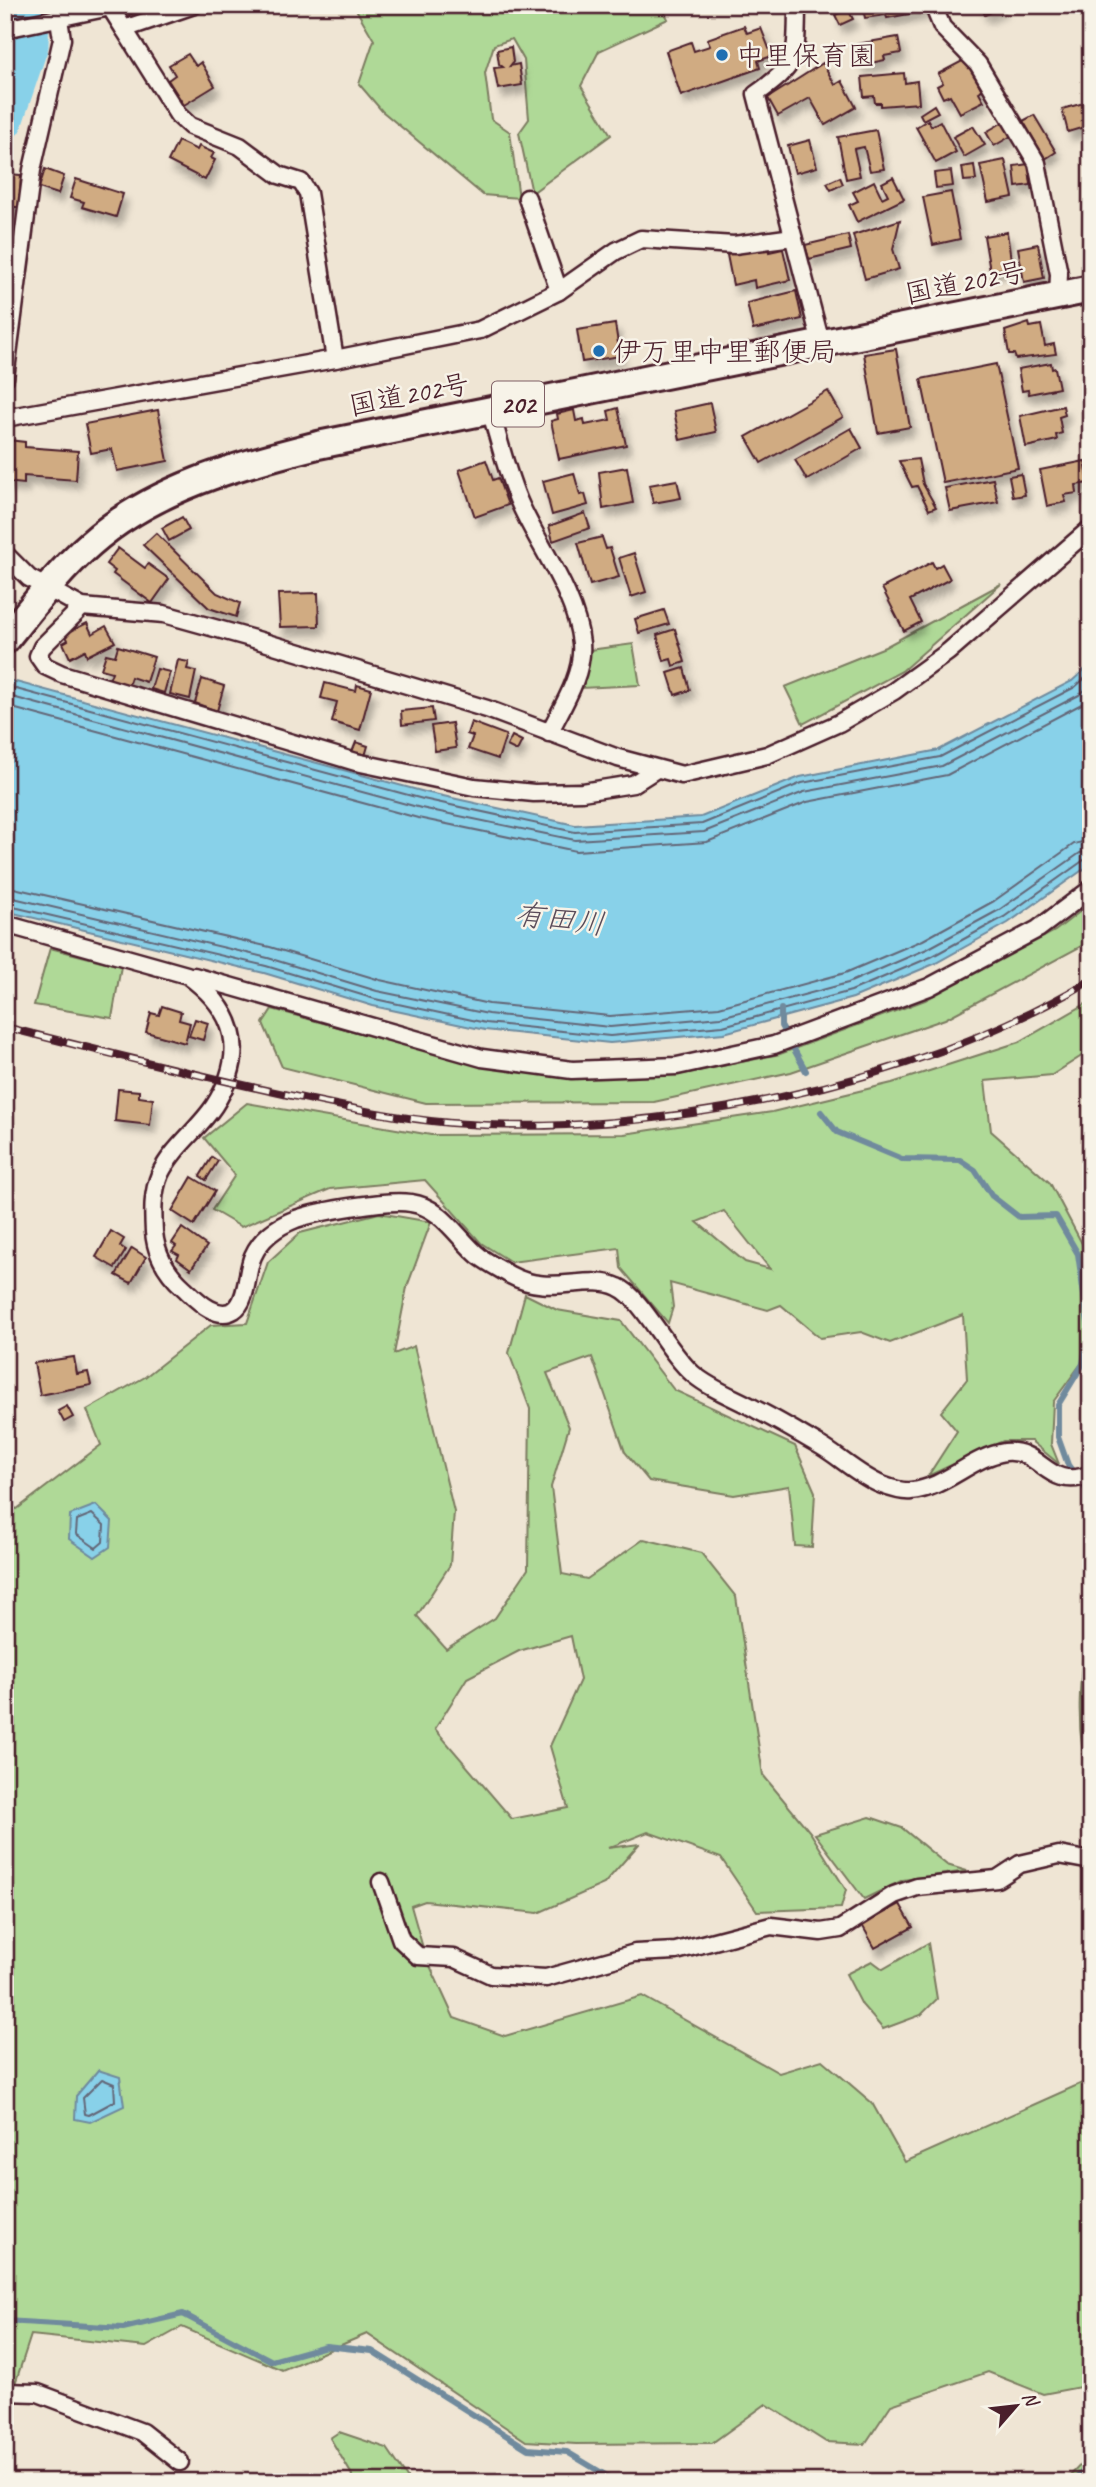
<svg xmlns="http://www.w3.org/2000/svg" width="1096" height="2487" font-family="Caveat,'Klee One',sans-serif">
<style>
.green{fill:#afd997;stroke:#7c7c61;stroke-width:2;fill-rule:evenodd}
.water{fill:#88d1e9;stroke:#6f8a9d;stroke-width:2}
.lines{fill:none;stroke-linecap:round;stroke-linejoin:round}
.shore{stroke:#636677;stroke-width:2}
.stream{stroke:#6f8a9d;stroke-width:6}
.river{stroke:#88d1e9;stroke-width:35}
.building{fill:#d0ab82;stroke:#4a1f2b;stroke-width:2;filter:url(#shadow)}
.minor-casing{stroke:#4a1f2b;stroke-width:21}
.trunk-casing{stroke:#4a1f2b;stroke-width:32}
.minor{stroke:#f7f3e8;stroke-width:16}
.trunk{stroke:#f7f3e8;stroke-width:26}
.rail-casing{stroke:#4a1f2b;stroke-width:8}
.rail{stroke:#f7f3e8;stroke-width:5;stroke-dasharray:16;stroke-linecap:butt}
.poi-dot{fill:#1f6fb2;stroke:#f7f3e8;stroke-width:2.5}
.labels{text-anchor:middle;stroke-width:5;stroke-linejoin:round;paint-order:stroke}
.shield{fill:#f7f3e8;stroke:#7e5f64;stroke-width:2}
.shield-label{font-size:26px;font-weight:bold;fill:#4a1f2b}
.poi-label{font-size:28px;fill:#4a1f2b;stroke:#f7f3e8;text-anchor:start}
.street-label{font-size:28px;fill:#4a1f2b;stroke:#f7f3e8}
.water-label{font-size:30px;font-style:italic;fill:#5a4c5a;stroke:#f7f3e8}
</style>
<defs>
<filter id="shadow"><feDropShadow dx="4.5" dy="8" stdDeviation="3.5" flood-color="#0004"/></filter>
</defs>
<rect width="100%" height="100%" fill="#efe5d4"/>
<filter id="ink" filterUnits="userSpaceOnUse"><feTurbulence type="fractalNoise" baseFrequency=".0143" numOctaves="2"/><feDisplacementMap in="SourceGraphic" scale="14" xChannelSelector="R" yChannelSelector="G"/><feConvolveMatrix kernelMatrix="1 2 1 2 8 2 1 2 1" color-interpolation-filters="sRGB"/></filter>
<g filter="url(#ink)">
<g class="green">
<path d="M361 5H661L668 19 599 51 581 86 611 135 532 193 519 133 529 119 524 60 512 39 494 45 485 73 491 119 510 132 519 198 483 195 382 111 359 84 374 40 357 11Z"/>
<path d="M1001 584 902 671 803 724 785 687 885 647Z"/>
<path d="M633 644 640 685 581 688 590 650Z"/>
<path d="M1091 903V941L945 1019 791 1072 654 1102 426 1103 282 1067 263 1023 272 1009 474 1064 570 1078 678 1075 780 1054 925 1000 1055 931Z"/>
<path d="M50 948 121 966 112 1018 34 1005Z"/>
<path d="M1091 1001V1050L1052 1075 985 1081 991 1131 1050 1183 1087 1253 1091 1350 1053 1402 1051 1444 1059 1464 1031 1441H1003L928 1476 957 1431 941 1412 967 1379 963 1315 890 1343 861 1332 820 1338 781 1305 768 1310 670 1283 673 1307 668 1323 621 1268 619 1248 511 1262 481 1243 425 1180 330 1189 241 1227 212 1210 235 1175 204 1138 247 1103 431 1135 624 1134 772 1112 892 1083 1019 1042ZM724 1211 770 1269 745 1262 697 1222Z"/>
<path d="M379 1213 431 1222 407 1287 394 1354 414 1346 454 1512 450 1565 417 1616 446 1649 495 1618 528 1569 530 1409 509 1353 525 1294 557 1310 621 1321 674 1390 795 1446 815 1492 812 1547 795 1546 789 1486 734 1495 649 1481 625 1452 592 1357 547 1373 569 1427 551 1487 562 1574 587 1579 644 1539 701 1553 736 1597 763 1775 810 1832 846 1890 841 1908 757 1911 721 1858 648 1832 608 1848 639 1844 604 1884 538 1913 425 1901 411 1906 425 1955 454 2018 505 2036 642 1996 779 2073 822 2060 872 2103 905 2162 1091 2079V2385L1043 2394 988 2372 891 2405 865 2444 826 2442 766 2404 712 2443 576 2444 526 2441 367 2334 282 2370 182 2327 146 2347 31 2335 16 2381 5 2378V1502L17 1509 101 1445 87 1410 145 1377 211 1325 247 1323 268 1262 300 1233ZM571 1636 580 1680 550 1746 568 1808 512 1819 435 1729 467 1678 519 1651Z"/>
<path d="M1091 1610V1789C1073 1731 1079 1669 1091 1610Z"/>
<path d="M870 1817 902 1828 947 1865 967 1871 903 1880 864 1899 815 1834Z"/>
<path d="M928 1943 937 1999 921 2015 883 2029 862 2005 846 1974 872 1961 883 1969Z"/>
<path d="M339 2432 387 2448 410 2482H350L352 2475 330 2438Z"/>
<path d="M1091 2454V2482H1064Z"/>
</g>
<g class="water">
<path d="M1091 664V864L1008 923 934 964 853 998 724 1033 610 1043 485 1030 373 1006 264 973 5 911V679L425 792 575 825 701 817 800 777 939 750 1072 681Z"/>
<path d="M96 1505 112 1521 110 1547 95 1557 69 1539 70 1515Z"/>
<path d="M98 2070 120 2077 124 2106 90 2122 75 2119 76 2096Z"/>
</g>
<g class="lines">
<g class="shore">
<path d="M5 686 423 799 575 832 702 824 802 783 940 757 1075 687 1091 673"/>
<path d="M5 695 421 808 575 840 704 832 804 792 942 766 1079 695 1091 685"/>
<path d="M5 706 418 818 576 851 707 842 807 802 947 775 1091 699"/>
<path d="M5 886 270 947 380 980 489 1004 610 1016 719 1007 845 973 923 940 994 901 1074 844 1091 840"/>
<path d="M5 896 268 958 377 991 488 1014 610 1027 721 1017 848 983 927 949 999 910 1080 853 1091 850"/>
<path d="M5 905 266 966 375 999 486 1023 610 1036 723 1026 851 991 931 957 1004 917 1084 860 1091 859"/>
<path d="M92 1514 104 1525 103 1542 96 1548 76 1534 77 1520Z"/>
<path d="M102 2079 114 2084 115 2101 89 2115 85 2114 83 2098Z"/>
</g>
<g class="stream">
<path d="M781 1009V1026L806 1071"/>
<path d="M821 1112 837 1132 902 1159 960 1160 975 1170 992 1196 1019 1217 1056 1216 1078 1254 1089 1330 1083 1364 1058 1405V1437L1068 1465 1091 1496"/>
<path d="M5 2321 123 2328 183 2314 272 2361 326 2346 372 2351 528 2449 567 2452 617 2482"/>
<path d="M1073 2482 1091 2463"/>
</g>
<path class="river" d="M5 122 31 45 32 5"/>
</g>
<g class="building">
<path d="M120 5H152L125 17Z"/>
<path d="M862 5H923L925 11 887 18 886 15 865 18Z"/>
<path d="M980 5H1002V7L985 15Z"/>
<path d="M848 9 853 19 840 25 835 15Z"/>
<path d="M744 26 747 33 761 28 772 56 758 61 760 68 681 96 666 51 691 42 694 51 710 46 707 39Z"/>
<path d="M898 37 901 53 884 56 885 60 861 65 857 44Z"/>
<path d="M511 47 513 62 510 66 519 64 522 85 498 89 494 68 503 67 499 64 497 50Z"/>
<path d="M188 54 196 66 201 62 215 86 184 105 168 80 175 75 169 65Z"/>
<path d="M966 59 982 90 979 92 984 101 960 113 950 95 943 98 937 86 943 83 938 74Z"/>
<path d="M823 63 835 85 842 81 856 107 825 125 810 98 778 116 768 98Z"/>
<path d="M904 73 905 83 917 81 919 103 881 106V103H875L874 96 864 97 862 77Z"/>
<path d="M1091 101V125L1068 132 1062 109Z"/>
<path d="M934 105 938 112 923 120 920 114Z"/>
<path d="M1034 115 1056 152 1045 159 1023 121Z"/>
<path d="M928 120 931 126 940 121 956 152 936 163 916 127Z"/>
<path d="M1005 121 1013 135 994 146 986 132Z"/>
<path d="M973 126 985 145 964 157 953 137Z"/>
<path d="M876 130 884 169 870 171 864 147 854 149 860 176 846 179 838 137Z"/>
<path d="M810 140 817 167 795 173 788 146Z"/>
<path d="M178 141 197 150 199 146 214 153 211 158 215 160 205 180 168 161Z"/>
<path d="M1005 160 1013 197 988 202 980 165Z"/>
<path d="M1029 164 1031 185 1016 187 1014 166Z"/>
<path d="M974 165 976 180 964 181 962 167Z"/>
<path d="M45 169 64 176 58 194 39 188Z"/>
<path d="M951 171 953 186 936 188 934 173Z"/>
<path d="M7 174 21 175 19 207H6Z"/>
<path d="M840 177 843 184 831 190 827 183Z"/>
<path d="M893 177 904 199 857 222 849 205 858 201 853 192 874 181 882 198 888 195 882 183Z"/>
<path d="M76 179 123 194 116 217 82 207 84 202 70 198Z"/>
<path d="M951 192 960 239 933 245 923 197Z"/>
<path d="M900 220 893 249 899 269 865 279 853 235Z"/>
<path d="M1007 232 1012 267 990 271 984 236Z"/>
<path d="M848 235 851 249 809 259 805 245Z"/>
<path d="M1038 244 1044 278 1024 282 1018 248Z"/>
<path d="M768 246 769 252 783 249 790 280 755 288 754 280 733 285 727 255Z"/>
<path d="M796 291 802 319 753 330 747 303Z"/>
<path d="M1029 323 1030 327 1041 325 1045 346 1054 344 1056 354 1016 359 1014 354H1009L1005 331Z"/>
<path d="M615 324 620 356 582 362 577 330Z"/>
<path d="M896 349 910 427 878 433 864 354Z"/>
<path d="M1051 363 1052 369 1055 368 1059 388 1029 394 1028 390 1022 391 1018 369Z"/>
<path d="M996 364 1018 468 943 483 921 379Z"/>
<path d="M828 391 843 417 761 463 746 437Z"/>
<path d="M710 403 716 432 680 440 674 411Z"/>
<path d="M1063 406 1065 415 1059 417 1062 433 1056 435 1057 440 1026 447 1020 416Z"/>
<path d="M618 408 626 445 559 459 551 421 558 419 557 414 574 410 576 421 584 419 585 425 610 420 608 411Z"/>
<path d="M158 410 168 461 117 471 112 449 91 453 85 424Z"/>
<path d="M851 428 862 448 807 480 795 460Z"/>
<path d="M8 440 25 442V447L78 451 76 480 24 476V484L5 482Z"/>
<path d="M918 459 923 484 936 507 929 510 917 486 912 487 899 461Z"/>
<path d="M486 460 493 480 498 478 508 505 475 517 459 470Z"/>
<path d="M1085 461 1089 483 1076 485 1077 493 1064 495 1066 502 1047 506 1040 470Z"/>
<path d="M627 467 633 503 603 509 599 472Z"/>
<path d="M574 473 580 495 585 494 588 505 552 515 543 481Z"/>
<path d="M1021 474 1025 495 1013 497 1009 476Z"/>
<path d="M993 479 998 502 950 511 945 488Z"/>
<path d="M677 480 681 498 653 503 649 485Z"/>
<path d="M585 513 590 528 553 541 549 526Z"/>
<path d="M182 517 189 530 169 541 162 528Z"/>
<path d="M156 533 217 593 240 603 236 617 209 608 143 545Z"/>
<path d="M602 537 606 549 610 548 619 577 590 585 578 543Z"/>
<path d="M118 548 145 568 148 564 169 579 152 603 113 574 115 571 106 564Z"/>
<path d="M634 553 646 592 631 597 619 558Z"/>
<path d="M932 562 935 568 942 564 950 579 910 600 921 622 904 631 882 588Z"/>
<path d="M318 593 319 626 280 627 278 594Z"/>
<path d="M664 610 669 624 639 633 635 619Z"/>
<path d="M87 623 92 634 106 626 115 642 87 656 85 650 70 658 63 643 68 640 65 634Z"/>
<path d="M675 629 685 662 673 666 671 659 664 661 657 635Z"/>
<path d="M118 646 154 657 146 682 131 677 128 686 109 680 112 672 101 669 106 654 115 656Z"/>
<path d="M178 660 189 662 187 669 196 671 190 699 170 694Z"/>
<path d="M684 668 690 690 675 695 668 673Z"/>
<path d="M157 669 170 672 164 693 151 689Z"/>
<path d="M202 679 224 686 217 711 195 703Z"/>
<path d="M325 683 356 691 357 685 371 689 360 730 332 722 337 702 321 698Z"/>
<path d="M432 708 434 721 402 725 401 711Z"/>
<path d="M471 722 506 735 498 759 468 749 473 736 467 734Z"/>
<path d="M452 723 456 748 435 751 431 726Z"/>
<path d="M512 736 522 741 517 751 507 746Z"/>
<path d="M356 742 368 746 365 756 352 752Z"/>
<path d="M162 1006 181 1012 179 1020 190 1023 185 1043 146 1032 151 1013 159 1015Z"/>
<path d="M195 1019 208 1023 203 1040 189 1036Z"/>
<path d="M118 1089 139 1091V1097L153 1099 150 1125 115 1121Z"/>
<path d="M212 1157 218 1161 206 1180 200 1176Z"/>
<path d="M192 1177 215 1191 194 1225 172 1211Z"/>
<path d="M182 1228 207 1246 191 1269 177 1259 179 1255 172 1251 176 1246 172 1243Z"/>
<path d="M111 1231 124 1239 120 1246 126 1250 115 1268 96 1257Z"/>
<path d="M132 1248 146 1257 131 1283 116 1275Z"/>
<path d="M74 1357 77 1374 88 1372 91 1385 40 1395 34 1363Z"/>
<path d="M67 1406 73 1417 64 1422 58 1411Z"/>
<path d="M900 1904 913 1927 875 1948 862 1925Z"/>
</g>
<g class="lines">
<defs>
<g id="minor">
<path d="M797 5C796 57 800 63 756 94L821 343"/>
<path d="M933 5 942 27 978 64 1037 163 1059 274 1058 296"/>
<path d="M5 29 110 7 124 29 194 5"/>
<path d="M124 29 178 115 190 126 240 146 279 175 301 182 308 193 335 359"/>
<path d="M527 198 559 291"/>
<path d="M5 378 32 170 62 39 59 19"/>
<path d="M490 410C500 442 507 476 521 506 541 550 576 595 581 643 584 674 562 707 549 733"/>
<path d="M5 418 335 359 480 330 559 291 616 251 641 239 734 245 793 237"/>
<path d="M5 554 29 578 82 607 164 614 254 639 487 709 618 758 682 775 767 755 839 723 894 691 948 652 1091 528"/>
<path d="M82 607 42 647 38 656 45 666 62 674 356 762 474 787 534 793 582 792 633 784 655 770"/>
<path d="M5 924 187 975C237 1011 248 1053 214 1106 198 1130 173 1147 160 1174 152 1193 153 1212 154 1232 156 1255 167 1273 184 1288 196 1299 216 1321 234 1310 248 1301 246 1271 253 1256 261 1238 278 1226 296 1219 319 1211 388 1199 411 1203 442 1207 457 1238 479 1256 488 1263 500 1269 510 1275 550 1297 587 1273 618 1287 642 1297 668 1353 693 1374 712 1390 736 1398 757 1410 779 1421 800 1434 821 1446 841 1458 861 1477 882 1485 890 1488 903 1492 911 1491 946 1488 971 1457 1005 1452 1042 1448 1047 1492 1091 1474"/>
<path d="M194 976 482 1058 572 1070 677 1066 774 1045 929 987 1038 929 1091 889"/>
<path d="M381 1882 401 1940 418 1956 454 1958 491 1975 546 1978 635 1953 676 1951 771 1926 821 1932 840 1929 894 1895 917 1887 997 1879 1020 1864 1059 1855 1091 1861"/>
<path d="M5 2392 38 2393 142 2432 180 2462"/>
</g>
<path id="trunk" d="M5 640C32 607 58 572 90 544 153 488 238 465 318 445L1091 289"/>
</defs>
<use href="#minor" class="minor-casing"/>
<use href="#trunk" class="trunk-casing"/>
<use href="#minor" class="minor"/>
<use href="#trunk" class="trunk"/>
<defs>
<path id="rail" d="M5 1027C96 1050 187 1073 279 1093 336 1105 393 1118 451 1123 652 1139 918 1085 1091 980"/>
</defs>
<use href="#rail" class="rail-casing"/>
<use href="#rail" class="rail"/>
</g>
</g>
<g class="poi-dot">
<circle cx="722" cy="55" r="7"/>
<circle cx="599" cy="351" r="7"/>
</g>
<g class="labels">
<rect class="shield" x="492" y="381.5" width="52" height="45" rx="5"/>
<g class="shield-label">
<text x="518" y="413">202</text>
</g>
<g class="poi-label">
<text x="736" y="65">中里保育園</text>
<text x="613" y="361">伊万里中里郵便局</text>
</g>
<g class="street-label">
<text transform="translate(965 282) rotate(-11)" y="10">国道202号</text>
<text transform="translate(409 394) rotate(-11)" y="10">国道202号</text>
</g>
<g class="water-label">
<text transform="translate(560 919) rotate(7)" y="10">有田川</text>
</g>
</g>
<rect width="1096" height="2487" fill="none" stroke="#f7f3e8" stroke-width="28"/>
<rect x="14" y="14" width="1068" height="2459" fill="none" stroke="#4a1f2b" stroke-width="2.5" filter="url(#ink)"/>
<g transform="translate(1016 2406) rotate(62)" stroke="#f7f3e8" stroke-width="5" paint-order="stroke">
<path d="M0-5L12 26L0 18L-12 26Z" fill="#4a1f2b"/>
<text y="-10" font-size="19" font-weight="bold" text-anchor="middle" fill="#4a1f2b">N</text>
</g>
</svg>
